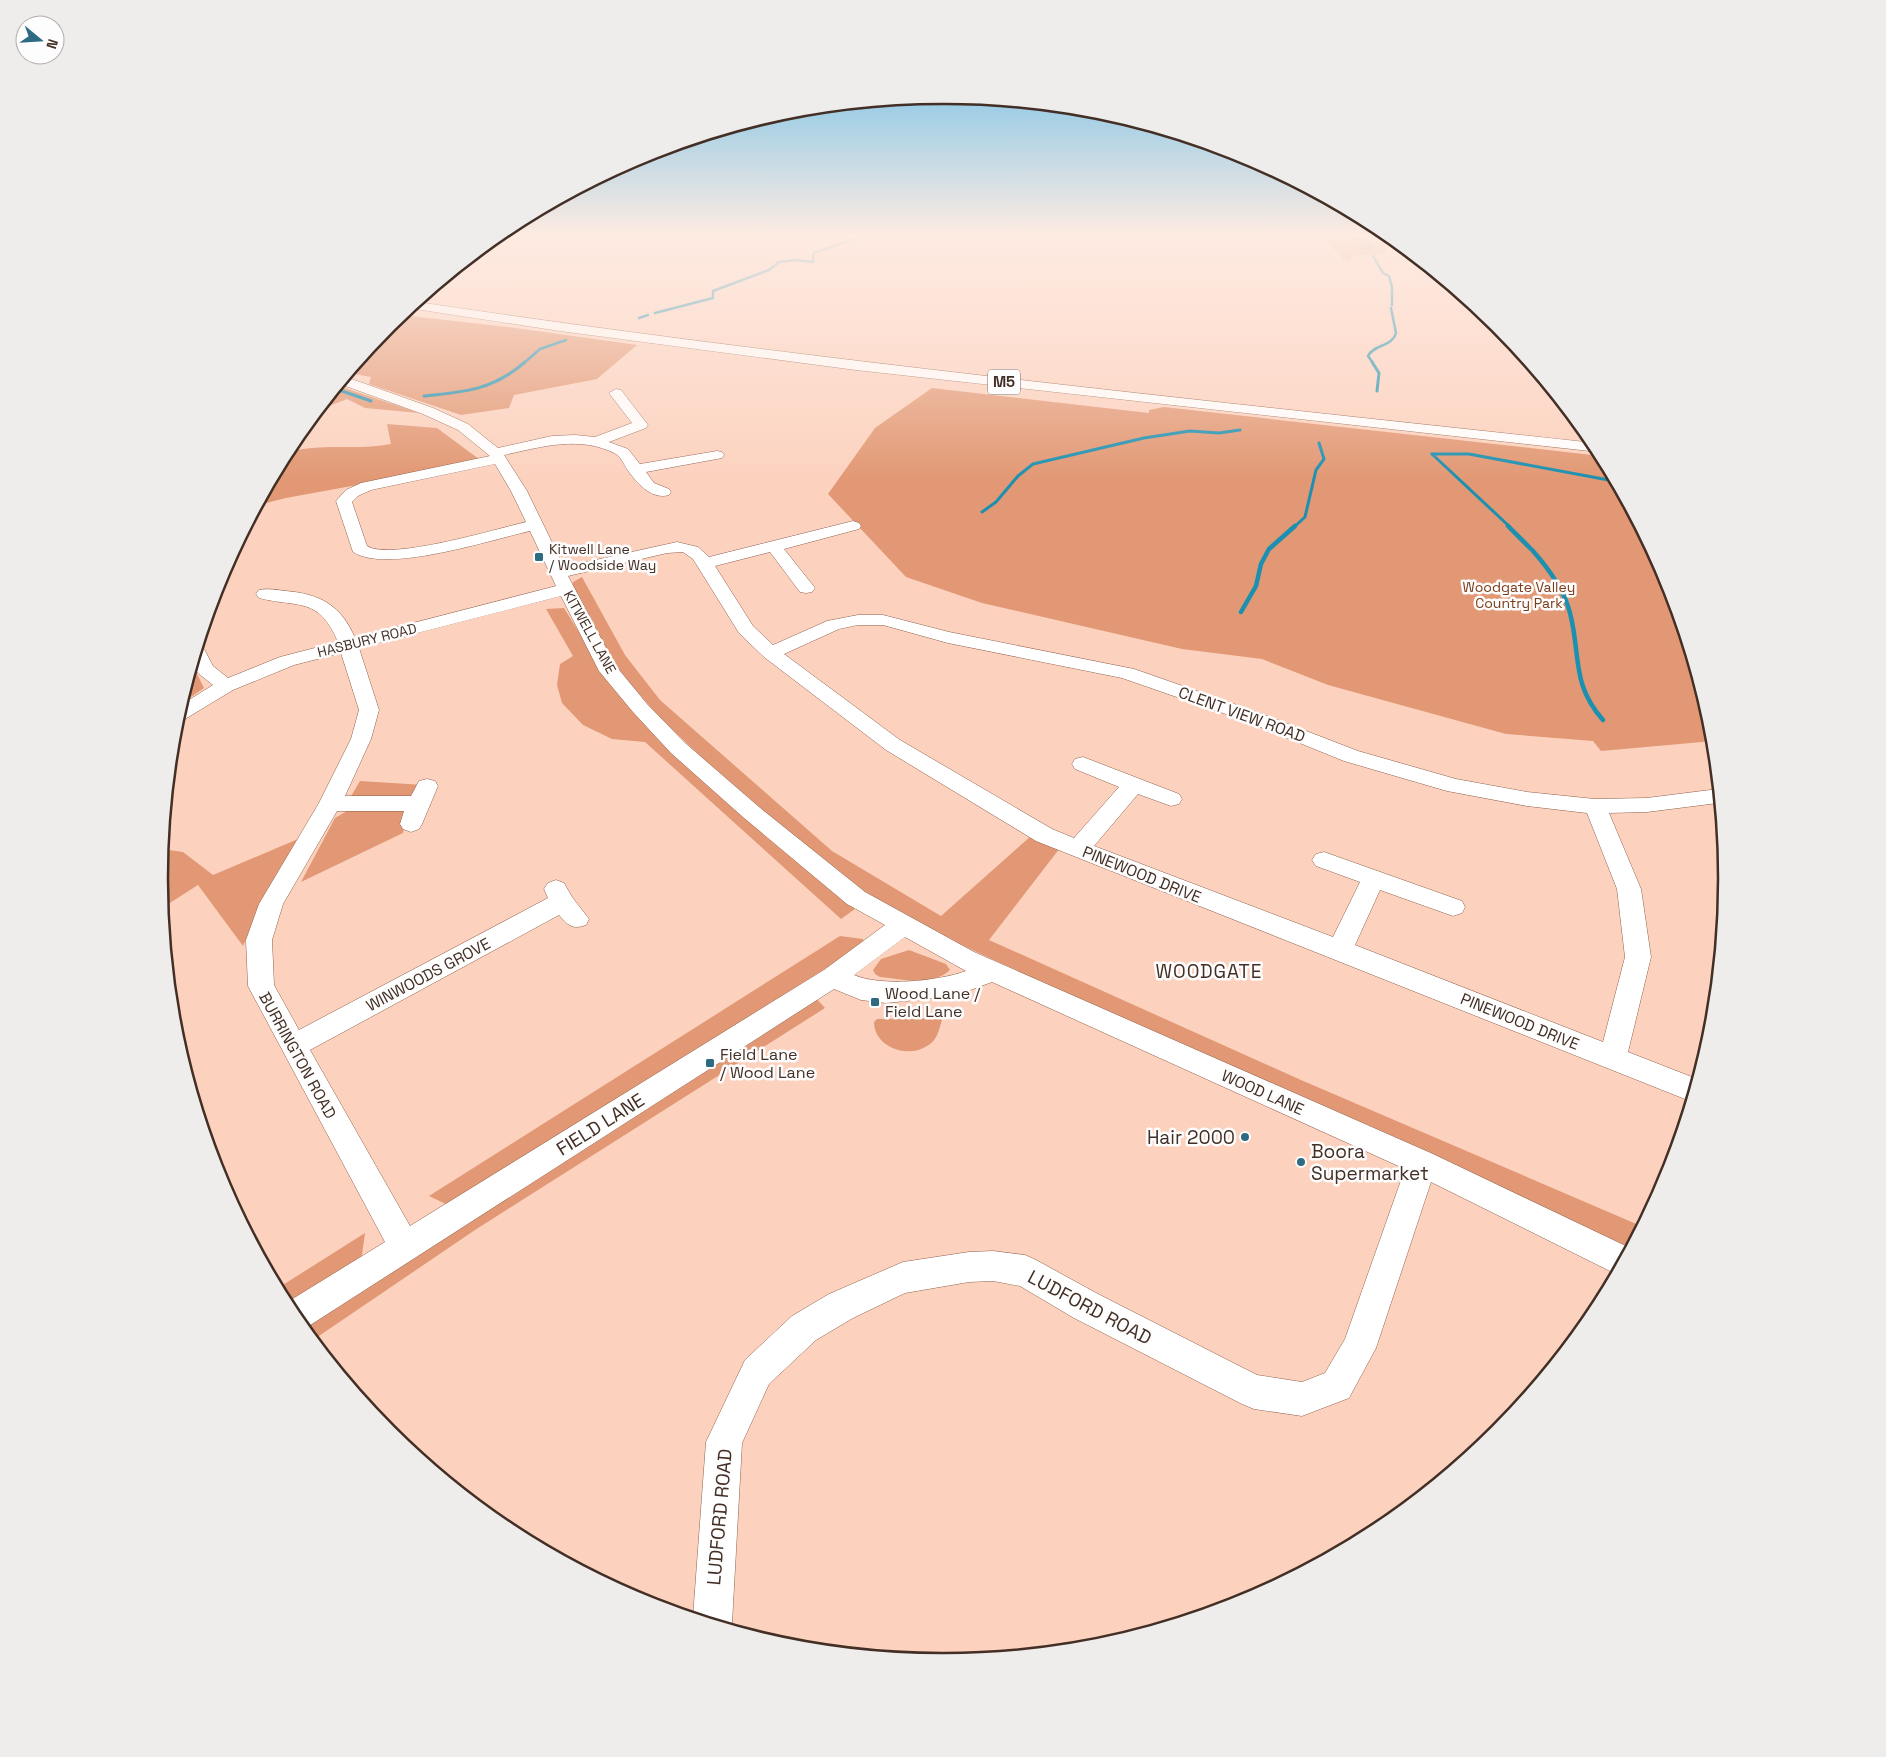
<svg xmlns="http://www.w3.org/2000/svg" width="1886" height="1757" font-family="'Space Grotesk',sans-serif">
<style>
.green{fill:#e29874}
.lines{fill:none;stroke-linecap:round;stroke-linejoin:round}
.stream-far2{stroke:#1c90b0;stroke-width:2.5}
.stream-far1{stroke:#1c90b0;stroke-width:3}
.stream{stroke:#1c90b0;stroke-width:4.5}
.minor-casing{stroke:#8f624d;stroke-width:1}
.highway-casing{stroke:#8f624d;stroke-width:1}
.minor{fill:#fff;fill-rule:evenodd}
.highway{fill:#fff;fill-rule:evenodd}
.poi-dot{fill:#2e6a81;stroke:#fdfdfd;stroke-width:2}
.labels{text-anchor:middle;stroke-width:5;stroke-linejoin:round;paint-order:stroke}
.far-poi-label{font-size:14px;fill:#432f25;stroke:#fdfdfd;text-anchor:start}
.far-park-label{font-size:14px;fill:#7d3c19;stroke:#fdfdfd}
.far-street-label{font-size:14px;fill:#432f25;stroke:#fdfdfd}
.shield{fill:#fdfdfd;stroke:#7b6d66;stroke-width:1}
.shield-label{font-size:15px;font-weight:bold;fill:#432f25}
.street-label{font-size:16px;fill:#432f25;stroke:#fdfdfd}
.poi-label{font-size:16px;fill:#432f25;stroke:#fdfdfd;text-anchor:start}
.quarter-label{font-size:19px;letter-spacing:1px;fill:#432f25;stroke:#fdfdfd}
.near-street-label{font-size:19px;fill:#432f25;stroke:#fdfdfd}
.near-poi-label{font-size:19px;fill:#432f25;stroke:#fdfdfd;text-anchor:end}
.rim{fill:none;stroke:#432f25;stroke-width:2.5}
</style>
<rect width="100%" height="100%" fill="#fcd2bf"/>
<g class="green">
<path d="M1320 234H1386L1388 235 1385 242 1387 249 1381 255H1353L1350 261 1343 259Z"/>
<path d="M401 315 516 328 637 345 597 379 514 395 509 408 461 415 369 384 371 377 349 373 389 324Z"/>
<path d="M339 386 419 413 365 408 347 399 319 410Z"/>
<path d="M932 388 1149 413V410L1164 407 1601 456 1667 579 1711 726 1713 741 1601 751 1593 741 1506 734 1328 685 1262 659 1182 649 982 603 906 577 828 494 875 428Z"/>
<path d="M387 424 437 428 483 462 286 498 258 505 286 453C320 442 357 451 391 444Z"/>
<path d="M582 577 625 655 660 700 832 851 941 916 1031 836 1060 848 989 940 1301 1080 1641 1226 1628 1252 1167 1041 921 926 876 900 810 853 718 773 661 719 618 670 572 586 573 582Z"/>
<path d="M564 608 601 668 711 788 855 909 841 919 645 742 612 739 583 725 562 703 557 685 560 664 573 656 546 609Z"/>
<path d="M193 666 204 688 181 704Z"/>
<path d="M360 781 424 785 410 801 350 798Z"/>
<path d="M403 810 408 814 403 833 301 882 335 818 347 811Z"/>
<path d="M298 839 266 892 243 946 198 885 162 908 160 878 162 849 183 852 213 875Z"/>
<path d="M840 936 863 939 864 944 450 1206 429 1196Z"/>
<path d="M909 950 946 964 950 970C932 987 901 979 880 977L875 974 873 970 881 959Z"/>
<path d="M816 998 825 1008 475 1230 313 1340 302 1326 377 1275Z"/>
<path d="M939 1018 942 1020C939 1030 937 1041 927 1046 908 1059 874 1047 874 1022L877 1019Z"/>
<path d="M365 1233 361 1262 289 1308 278 1288Z"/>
</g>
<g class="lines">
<g class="stream-far2">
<path d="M1353 234 1351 238 1365 241 1373 247 1366 248"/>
<path d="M1373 256 1383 273 1389 276 1392 287V305"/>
<path d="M655 313 713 298V291L769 270 779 262 795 260 813 262 814 253 868 234"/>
<path d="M639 318 648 315"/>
<path d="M524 363 540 349 566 340"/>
<path d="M1373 363 1368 356C1374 344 1392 347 1396 333L1391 308"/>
</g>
<g class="stream-far1">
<path d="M1372 362 1379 373 1377 391"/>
<path d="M336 389 371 401"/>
<path d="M424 396C465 392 493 390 525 362"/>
<path d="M1432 454H1469L1614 481"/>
<path d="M1432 454 1510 527"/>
<path d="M982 512 996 502 1018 476 1033 464 1144 438 1190 431 1219 433 1240 430"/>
<path d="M1294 527 1305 517 1316 470 1324 459 1319 443"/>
</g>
<g class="stream">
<path d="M1508 526 1531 549"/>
<path d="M1533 551C1549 569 1564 589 1570 613 1581 655 1571 684 1603 720"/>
<path d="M1241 612 1256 586 1261 564 1269 549 1295 526"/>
</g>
<defs>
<path id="minor" d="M346 377 433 408 468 424 498 448 552 436 575 435 595 437 632 423 609 393 616 389 621 390 648 425 646 428 609 442 628 449 640 464 717 451 722 452 724 455 722 458 646 472 654 483 669 489 671 492 669 495C652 500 638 484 629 472 625 467 622 458 616 454 580 435 541 447 504 455L527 491 564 567 677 542 698 547 709 557 853 521 859 523 861 526 859 529 784 549 815 588 812 592 806 593 800 592 770 552 715 566 753 626 773 645 827 621 858 615H883L949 632 1134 669 1257 712 1358 751 1456 779 1527 792 1595 799 1647 798 1718 789V803L1647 812 1609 813 1641 889 1651 957 1628 1052 1697 1079 1690 1101 1036 841 886 750 764 657 739 633 693 559 683 552 667 553 568 576 615 665 647 704 685 743 759 807 865 892 974 952 1433 1154 1630 1248 1616 1274 1431 1182 1376 1348 1349 1398 1302 1416 1254 1409 1242 1404 1074 1318 1020 1286 993 1281 969 1282 905 1293 853 1318 816 1340 769 1384 742 1443 732 1623 729 1629 693 1617 706 1442 745 1360 792 1316 829 1294 903 1262 969 1252 993 1251 1025 1255 1036 1260 1098 1294 1257 1375 1302 1382 1325 1373 1345 1339 1405 1169 992 982 954 996 886 1003 861 1000 834 989 304 1329 286 1303 385 1242 248 986 246 940 259 904 319 803 351 739 359 710 341 653 294 665 233 690 185 719 176 721 181 705 213 685 198 673 193 664 198 648 204 649 213 666 228 678 280 657 338 642C319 596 298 608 259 598L256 594 259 590C268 588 277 590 286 591 320 594 341 605 355 638L556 586 530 531C490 540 386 574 353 552L336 501 346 490 361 483 490 456 458 430 423 414 340 384ZM495 464 511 491 526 522C496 529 390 561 367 546L352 502 358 496 371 490ZM561 596 599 671 633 712 671 753 743 817 847 904 885 925 824 970 410 1226 310 1050 559 915C568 925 572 930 586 925L589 919 572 897 564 883 556 880 548 883 544 889 548 898 299 1030 274 985 272 940 283 904 337 811H404L400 824 403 829 411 832 419 829 422 824 438 786 435 781 427 779 419 781 411 796H345L371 739 379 710 359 648ZM858 625H883L948 643 1122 678 1243 720 1344 761 1447 791 1527 806 1587 813 1617 889 1625 957 1603 1042 1355 945 1380 890 1453 916 1462 913 1465 907 1462 901 1324 852 1316 854 1312 860 1316 866 1360 882 1333 937 1094 846 1138 794 1171 806 1179 804 1182 799 1179 794 1083 757 1075 759 1072 764 1075 769 1119 787 1074 838 1052 829 900 740 784 654 839 629ZM905 937 966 971C939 981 881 987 854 975Z"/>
<path id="highway" d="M417 302C808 360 1201 400 1594 443L1599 452 856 370 560 331 409 308Z"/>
</defs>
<use href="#minor" class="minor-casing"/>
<use href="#highway" class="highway-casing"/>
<use href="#minor" class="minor"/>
<use href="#highway" class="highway"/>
</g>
<linearGradient id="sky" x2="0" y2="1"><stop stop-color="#50b6e9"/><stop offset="0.49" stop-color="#feebe2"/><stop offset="1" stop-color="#feebe2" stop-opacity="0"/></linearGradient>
<rect width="1886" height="480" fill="url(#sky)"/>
<g class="poi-dot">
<rect x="534" y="552" width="10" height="10" rx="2.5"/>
<rect x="870" y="997" width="10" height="10" rx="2.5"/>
<rect x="705" y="1058" width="10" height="10" rx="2.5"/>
<circle cx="1245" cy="1137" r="5"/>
<circle cx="1301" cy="1162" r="5"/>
</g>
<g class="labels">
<g class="far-poi-label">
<text x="549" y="554">Kitwell Lane<tspan x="549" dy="16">/ Woodside Way</tspan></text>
</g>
<g class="far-park-label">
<text x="1519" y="592">Woodgate Valley<tspan x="1519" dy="16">Country Park</tspan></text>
</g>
<g class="far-street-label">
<text transform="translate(590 632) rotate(61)" y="5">KITWELL LANE</text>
<text transform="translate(367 640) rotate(-14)" y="5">HASBURY ROAD</text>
</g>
<rect class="shield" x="988" y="369.5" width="32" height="25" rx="4"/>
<g class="shield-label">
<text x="1004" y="387">M5</text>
</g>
<g class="street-label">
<text transform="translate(1242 714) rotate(20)" y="6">CLENT VIEW ROAD</text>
<text transform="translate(1142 874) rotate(22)" y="6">PINEWOOD DRIVE</text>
<text transform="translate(428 974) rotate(-28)" y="6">WINWOODS GROVE</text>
<text transform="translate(1520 1021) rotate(22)" y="6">PINEWOOD DRIVE</text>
<text transform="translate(298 1055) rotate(61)" y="6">BURRINGTON ROAD</text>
<text transform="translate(1263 1092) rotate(24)" y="6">WOOD LANE</text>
</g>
<g class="poi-label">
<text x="885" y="999">Wood Lane /<tspan x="885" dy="18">Field Lane</tspan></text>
<text x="720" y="1060">Field Lane<tspan x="720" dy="18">/ Wood Lane</tspan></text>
</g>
<g class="quarter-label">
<text x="1209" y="978">WOODGATE</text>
</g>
<g class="near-street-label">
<text transform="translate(600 1124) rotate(-32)" y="7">FIELD LANE</text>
<text transform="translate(1090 1307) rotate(28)" y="7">LUDFORD ROAD</text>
<text transform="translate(719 1517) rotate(-85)" y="7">LUDFORD ROAD</text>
</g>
<g class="near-poi-label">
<text x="1235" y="1144">Hair 2000</text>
<text x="1311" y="1158" text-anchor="start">Boora<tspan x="1311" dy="22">Supermarket</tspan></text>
</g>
</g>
<path d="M0 0H1886V1757H0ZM942 104H944A774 774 0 0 1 1718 878V879A774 774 0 0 1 944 1653H942A774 774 0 0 1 168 879V878A774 774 0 0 1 942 104Z" fill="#eeedec" fill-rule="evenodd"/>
<path class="rim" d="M942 104H944A774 774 0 0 1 1718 878V879A774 774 0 0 1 944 1653H942A774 774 0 0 1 168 879V878A774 774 0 0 1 942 104Z"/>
<g transform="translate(40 40) rotate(108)"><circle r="24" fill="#fdfdfd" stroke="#b3aba7"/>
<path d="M0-4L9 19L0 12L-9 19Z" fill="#2e6a81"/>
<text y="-8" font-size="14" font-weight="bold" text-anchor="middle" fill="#432f25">N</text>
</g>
</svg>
